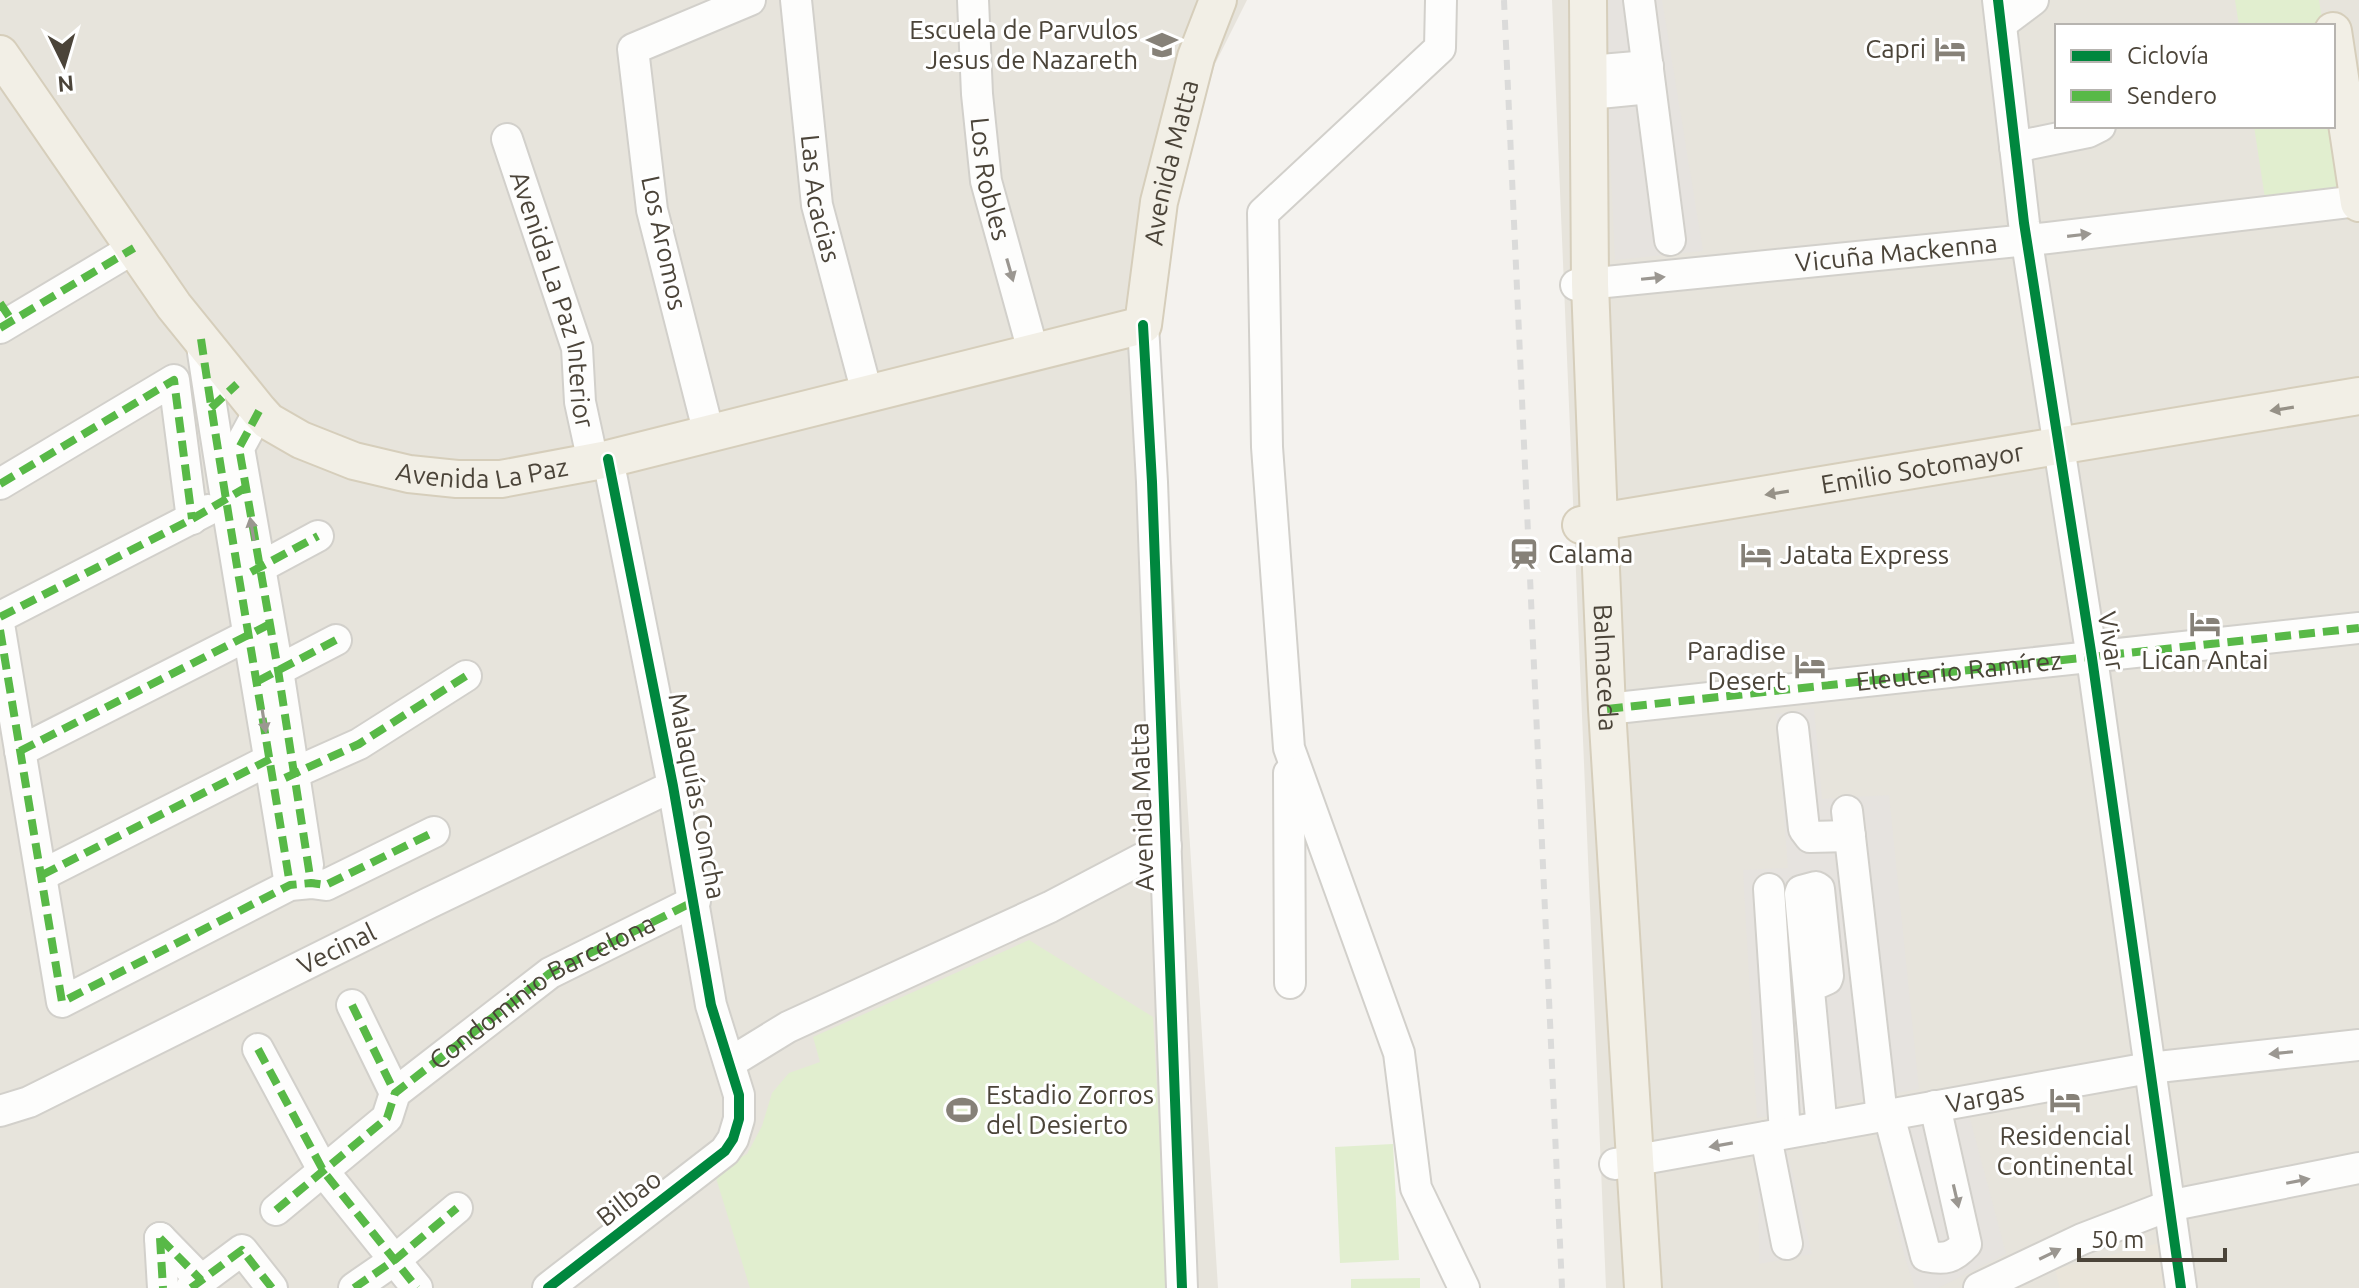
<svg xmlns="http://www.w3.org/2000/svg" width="2359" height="1288" font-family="Ubuntu,sans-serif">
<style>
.residential{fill:#e7e4dc;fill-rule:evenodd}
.education{fill:#eae5da}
.green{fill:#e1eecf}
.parking{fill:#e6e3df}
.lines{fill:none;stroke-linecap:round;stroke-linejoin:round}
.minor-casing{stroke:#d2d0cb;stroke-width:34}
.major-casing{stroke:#d6cebb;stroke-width:40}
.minor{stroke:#fdfdfc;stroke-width:30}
.major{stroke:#f2efe6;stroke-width:36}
.rail{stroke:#dbdbda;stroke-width:6;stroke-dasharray:10 10;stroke-linecap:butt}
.quiet{stroke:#58b947;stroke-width:8;stroke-dasharray:16 8;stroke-linecap:butt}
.cycleway-casing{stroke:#fff;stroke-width:15}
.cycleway{stroke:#00873e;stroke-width:10}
.oneway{fill:#9b9791}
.oneway2{fill:#969187}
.labels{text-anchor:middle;stroke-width:6;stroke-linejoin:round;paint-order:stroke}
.poi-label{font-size:26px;fill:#4b4439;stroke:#fff;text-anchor:end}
.street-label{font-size:26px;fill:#4b4439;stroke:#fff}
</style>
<rect width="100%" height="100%" fill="#f4f2ee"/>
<g class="residential">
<path d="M0 0H1247L1215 64 1172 214 1157 323 1218 1288H0Z"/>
<path d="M1552 0H2359V1288H1606ZM2057 26H2333V126H2057Z"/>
</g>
<path class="education" d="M2164 1242 2171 1288H2060L2055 1269Z"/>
<g class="green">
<path d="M2235 0H2319L2323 26H2239Z"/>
<path d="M2254 126H2333L2350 196 2266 205Z"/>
<path d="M1029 940 1153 1017 1168 1288H750L716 1178V1170L747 1154 762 1126 772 1093 789 1073 820 1062 813 1037Z"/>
<path d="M1393 1144 1399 1260 1340 1263 1335 1147Z"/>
<path d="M1420 1278V1288H1351V1279Z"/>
</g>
<g class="parking">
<path d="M1603 0H1662L1703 251 1615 260Z"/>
<path d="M1814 708 1822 799 1889 795 1919 1089 1757 1118 1743 870 1788 868 1776 714Z"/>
<path d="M1969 1115 2006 1254 1938 1288H1915L1904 1254 1875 1132Z"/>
<path d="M1785 1142 1812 1254 1759 1264 1758 1146Z"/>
</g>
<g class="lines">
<defs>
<g id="minor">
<path id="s1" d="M796 0 817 205 867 393"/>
<path id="s2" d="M973 0 977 94 986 181 1033 351"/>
<path d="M1441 0 1440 48 1263 213 1267 447 1289 748 1399 1053 1416 1188 1464 1288"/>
<path d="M1639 0 1670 240"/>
<path d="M1998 0 2024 223 2092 658 2181 1288"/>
<path d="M2001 24 2033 0"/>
<path d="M1589 71 1648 66"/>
<path d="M1589 94 1650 88"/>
<path id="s3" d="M507 139 577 348 580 402 593 462"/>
<path d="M2015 147 2088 132 2100 126"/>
<path id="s4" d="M1576 285 2048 238 2359 201"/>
<path d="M1143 325 1152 482 1182 1288"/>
<path d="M0 328 134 248"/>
<path d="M201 339C228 522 261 703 290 885"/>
<path d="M259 411 239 448 278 670 308 865"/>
<path d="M709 434 652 210 633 49 750 0"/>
<path d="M0 484 174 380 192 519"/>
<path d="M242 577 318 536"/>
<path d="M0 617 208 510"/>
<path d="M0 630 62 1002 290 885 311 883 326 885 434 832"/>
<path d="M263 678 336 640"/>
<path d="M1607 709 2359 628"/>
<path d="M1793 728 1804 829 1810 837 1850 836"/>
<path d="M20 751 264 627"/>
<path d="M1289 773 1290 983"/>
<path d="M276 781 359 744 466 676"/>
<path d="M1847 811 1882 1116"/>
<path d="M42 875 285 752"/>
<path d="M1769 889 1785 1133"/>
<path d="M1809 987 1827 979 1828 976 1819 889 1816 887 1801 891 1800 894 1820 1108 1822 1127"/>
<path d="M352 1005 395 1093"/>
<path d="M258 1049 324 1172 417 1288"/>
<path d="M731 1062 788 1027 1050 907 1166 846"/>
<path id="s5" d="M0 1111 29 1102 429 903 673 786"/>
<path d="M1889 1115 1926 1256C1945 1260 1953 1258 1966 1244L1935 1106"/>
<path d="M1766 1137 1787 1244"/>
<path id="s6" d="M1615 1164 2149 1068 2359 1045"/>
<path id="s7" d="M276 1210 387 1118 395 1093 550 973 695 901"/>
<path d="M160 1238 201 1280"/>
<path d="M160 1238 163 1288"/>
<path d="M191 1288 242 1250 272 1288"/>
<path d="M354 1288 396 1259 457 1208"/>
<path d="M548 1288 725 1151 733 1139 739 1119V1095L711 1005 673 786 608 459"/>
<path d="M1979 1288 2082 1239 2168 1206 2359 1168"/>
</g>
<g id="major">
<path id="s8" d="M1588 0 1590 284 1599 522 1607 709 1643 1288"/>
<path d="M2333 31 2359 203"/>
<path id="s9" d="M0 54 174 306 259 411 268 421 301 440 354 461 409 474 457 479H501L608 459 1143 325 1159 202 1196 57 1218 0"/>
<path id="s10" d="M1581 525 2359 396"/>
</g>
</defs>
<use href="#minor" class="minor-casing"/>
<use href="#major" class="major-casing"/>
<use href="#minor" class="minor"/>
<use href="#major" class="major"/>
<path class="rail" d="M1504 0 1562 1288"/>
<g class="quiet">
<path d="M0 303 12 321"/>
<path d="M0 328 134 248"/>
<path d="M201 339C228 522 261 703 290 885"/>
<path d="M211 408 237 384"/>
<path d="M259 411 239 448 278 670 311 883"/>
<path d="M0 484 174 380 192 519"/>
<path d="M251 572 318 536"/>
<path d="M0 617 192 519 245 488"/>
<path d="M0 630 62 1002 290 885 311 883 326 885 434 832"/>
<path d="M258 681 336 640"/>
<path id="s11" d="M1607 709 2359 628"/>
<path d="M20 751 270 624"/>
<path d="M285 778 359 744 466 676"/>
<path d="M42 875 276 756"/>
<path d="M352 1005 395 1093"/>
<path d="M258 1049 324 1172 417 1288"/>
<path d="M276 1210 387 1118 395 1093 550 973 695 901"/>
<path d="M160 1238 201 1280"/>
<path d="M160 1238 163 1288"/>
<path d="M191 1288 242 1250 272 1288"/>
<path d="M354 1288 396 1259 457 1208"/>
</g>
<defs>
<g id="cycleway">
<path d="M1998 0 2024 223 2092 658 2181 1288"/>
<path d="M1143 325 1152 482 1182 1288"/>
<path d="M548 1288 725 1151 733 1139 739 1119V1095L711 1005 673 786 608 459"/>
</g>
</defs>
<use href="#cycleway" class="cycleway-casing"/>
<use href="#cycleway" class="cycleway"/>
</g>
<defs><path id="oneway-solid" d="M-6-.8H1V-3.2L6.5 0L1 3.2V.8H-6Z" transform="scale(2)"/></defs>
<g class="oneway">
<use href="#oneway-solid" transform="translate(2079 235) rotate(-7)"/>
<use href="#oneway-solid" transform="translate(1010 270) rotate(74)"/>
<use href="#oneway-solid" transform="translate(1653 278) rotate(-6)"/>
<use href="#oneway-solid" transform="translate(252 529) rotate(-100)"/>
<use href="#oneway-solid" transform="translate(264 721) rotate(81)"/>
<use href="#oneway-solid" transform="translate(2281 1053) rotate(174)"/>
<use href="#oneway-solid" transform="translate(1721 1145) rotate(170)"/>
<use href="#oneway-solid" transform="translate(2298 1181) rotate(-11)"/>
<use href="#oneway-solid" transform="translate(1956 1196) rotate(77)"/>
<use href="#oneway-solid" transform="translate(2050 1254) rotate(-26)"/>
</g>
<g class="oneway2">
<use href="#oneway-solid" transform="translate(2282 409) rotate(171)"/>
<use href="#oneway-solid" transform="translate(1777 493) rotate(171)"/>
</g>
<defs>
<symbol id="school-bare" viewBox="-9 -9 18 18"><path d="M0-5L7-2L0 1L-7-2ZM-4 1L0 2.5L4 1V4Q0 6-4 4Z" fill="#868178" stroke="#fff" stroke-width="2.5" paint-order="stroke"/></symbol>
<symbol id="hotel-bare" viewBox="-9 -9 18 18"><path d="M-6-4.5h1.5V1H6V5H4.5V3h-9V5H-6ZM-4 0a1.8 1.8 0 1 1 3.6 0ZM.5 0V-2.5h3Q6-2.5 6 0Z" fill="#868178" stroke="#fff" stroke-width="2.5" paint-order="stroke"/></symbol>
<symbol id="station-bare" viewBox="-9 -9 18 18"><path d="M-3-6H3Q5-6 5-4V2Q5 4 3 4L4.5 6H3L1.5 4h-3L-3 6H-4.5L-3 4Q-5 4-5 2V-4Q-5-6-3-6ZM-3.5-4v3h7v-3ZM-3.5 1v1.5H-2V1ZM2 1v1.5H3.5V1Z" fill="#868178" stroke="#fff" stroke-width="2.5" paint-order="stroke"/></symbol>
<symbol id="stadium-bare" viewBox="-9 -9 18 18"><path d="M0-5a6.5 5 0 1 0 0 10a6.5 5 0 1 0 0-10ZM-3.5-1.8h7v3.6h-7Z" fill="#868178" stroke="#fff" stroke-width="2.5" paint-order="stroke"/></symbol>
</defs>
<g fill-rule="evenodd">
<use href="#school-bare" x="1140" y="23" width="44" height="44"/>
<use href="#hotel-bare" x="1928" y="27" width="44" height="44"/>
<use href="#station-bare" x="1502" y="532" width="44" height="44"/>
<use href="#hotel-bare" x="1734" y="533" width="44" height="44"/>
<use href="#hotel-bare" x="2183" y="602" width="44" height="44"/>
<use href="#hotel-bare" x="1788" y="644" width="44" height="44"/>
<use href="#hotel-bare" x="2043" y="1078" width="44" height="44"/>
<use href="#stadium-bare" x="940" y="1088" width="44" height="44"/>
</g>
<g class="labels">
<g class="poi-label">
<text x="1138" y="39">Escuela de Parvulos<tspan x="1138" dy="30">Jesus de Nazareth</tspan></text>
<text x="1926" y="58">Capri</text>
<text x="1548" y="563" text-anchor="start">Calama</text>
<text x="1780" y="564" text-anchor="start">Jatata Express</text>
<text x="1786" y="660">Paradise<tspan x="1786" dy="30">Desert</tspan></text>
<text x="2205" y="669" text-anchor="middle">Lican Antai</text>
<text x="986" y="1104" text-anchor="start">Estadio Zorros<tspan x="986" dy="30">del Desierto</tspan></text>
<text x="2065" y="1145" text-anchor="middle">Residencial<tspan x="2065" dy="30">Continental</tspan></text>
</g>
<g class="street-label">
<text dy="9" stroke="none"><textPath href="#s9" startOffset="1524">Avenida Matta</textPath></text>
<text dy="9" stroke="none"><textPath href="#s2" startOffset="180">Los Robles</textPath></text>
<text dy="9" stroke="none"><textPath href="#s1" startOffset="200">Las Acacias</textPath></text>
<text transform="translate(664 243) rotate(78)" y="9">Los Aromos</text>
<text dy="9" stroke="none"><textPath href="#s4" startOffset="322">Vicuña Mackenna</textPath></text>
<text dy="9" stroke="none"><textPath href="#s3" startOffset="168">Avenida La Paz Interior</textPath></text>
<text dy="9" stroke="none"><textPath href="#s9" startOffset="680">Avenida La Paz</textPath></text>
<text dy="9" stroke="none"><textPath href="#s10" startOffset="346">Emilio Sotomayor</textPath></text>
<text transform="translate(2111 641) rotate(81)" y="9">Vivar</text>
<text dy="9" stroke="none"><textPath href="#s8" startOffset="668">Balmaceda</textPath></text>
<text dy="9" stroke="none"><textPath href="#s11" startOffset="354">Eleuterio Ramírez</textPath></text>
<text transform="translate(697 796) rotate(79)" y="9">Malaquías Concha</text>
<text transform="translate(1142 807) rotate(-92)" y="9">Avenida Matta</text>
<text dy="9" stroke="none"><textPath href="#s5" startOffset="374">Vecinal</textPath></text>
<text dy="9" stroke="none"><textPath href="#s7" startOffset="350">Condominio Barcelona</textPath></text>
<text dy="9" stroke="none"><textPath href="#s6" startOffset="376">Vargas</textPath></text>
<text transform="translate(629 1198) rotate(-38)" y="9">Bilbao</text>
</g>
</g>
<rect x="2055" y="24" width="280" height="104" fill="#ffffff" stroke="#b7b4b0" stroke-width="2"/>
<rect x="2071" y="50" width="40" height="12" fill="#00873e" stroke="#b7b4b0" stroke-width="2"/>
<text x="2127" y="64" font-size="24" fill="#4b4439">Ciclovía</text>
<rect x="2071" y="90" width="40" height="12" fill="#58b947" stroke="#b7b4b0" stroke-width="2"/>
<text x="2127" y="104" font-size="24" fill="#4b4439">Sendero</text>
<g transform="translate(64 64) rotate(175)" stroke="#ffffff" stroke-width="6" paint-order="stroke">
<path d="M0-6L14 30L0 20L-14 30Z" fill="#4b4439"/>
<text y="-12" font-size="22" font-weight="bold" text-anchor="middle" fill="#4b4439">N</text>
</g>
<path d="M2079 1248v12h146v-12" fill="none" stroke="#4b4439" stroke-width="4"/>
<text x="2091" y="1248" font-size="24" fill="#4b4439" stroke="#ffffff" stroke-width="6" paint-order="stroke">50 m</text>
</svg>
